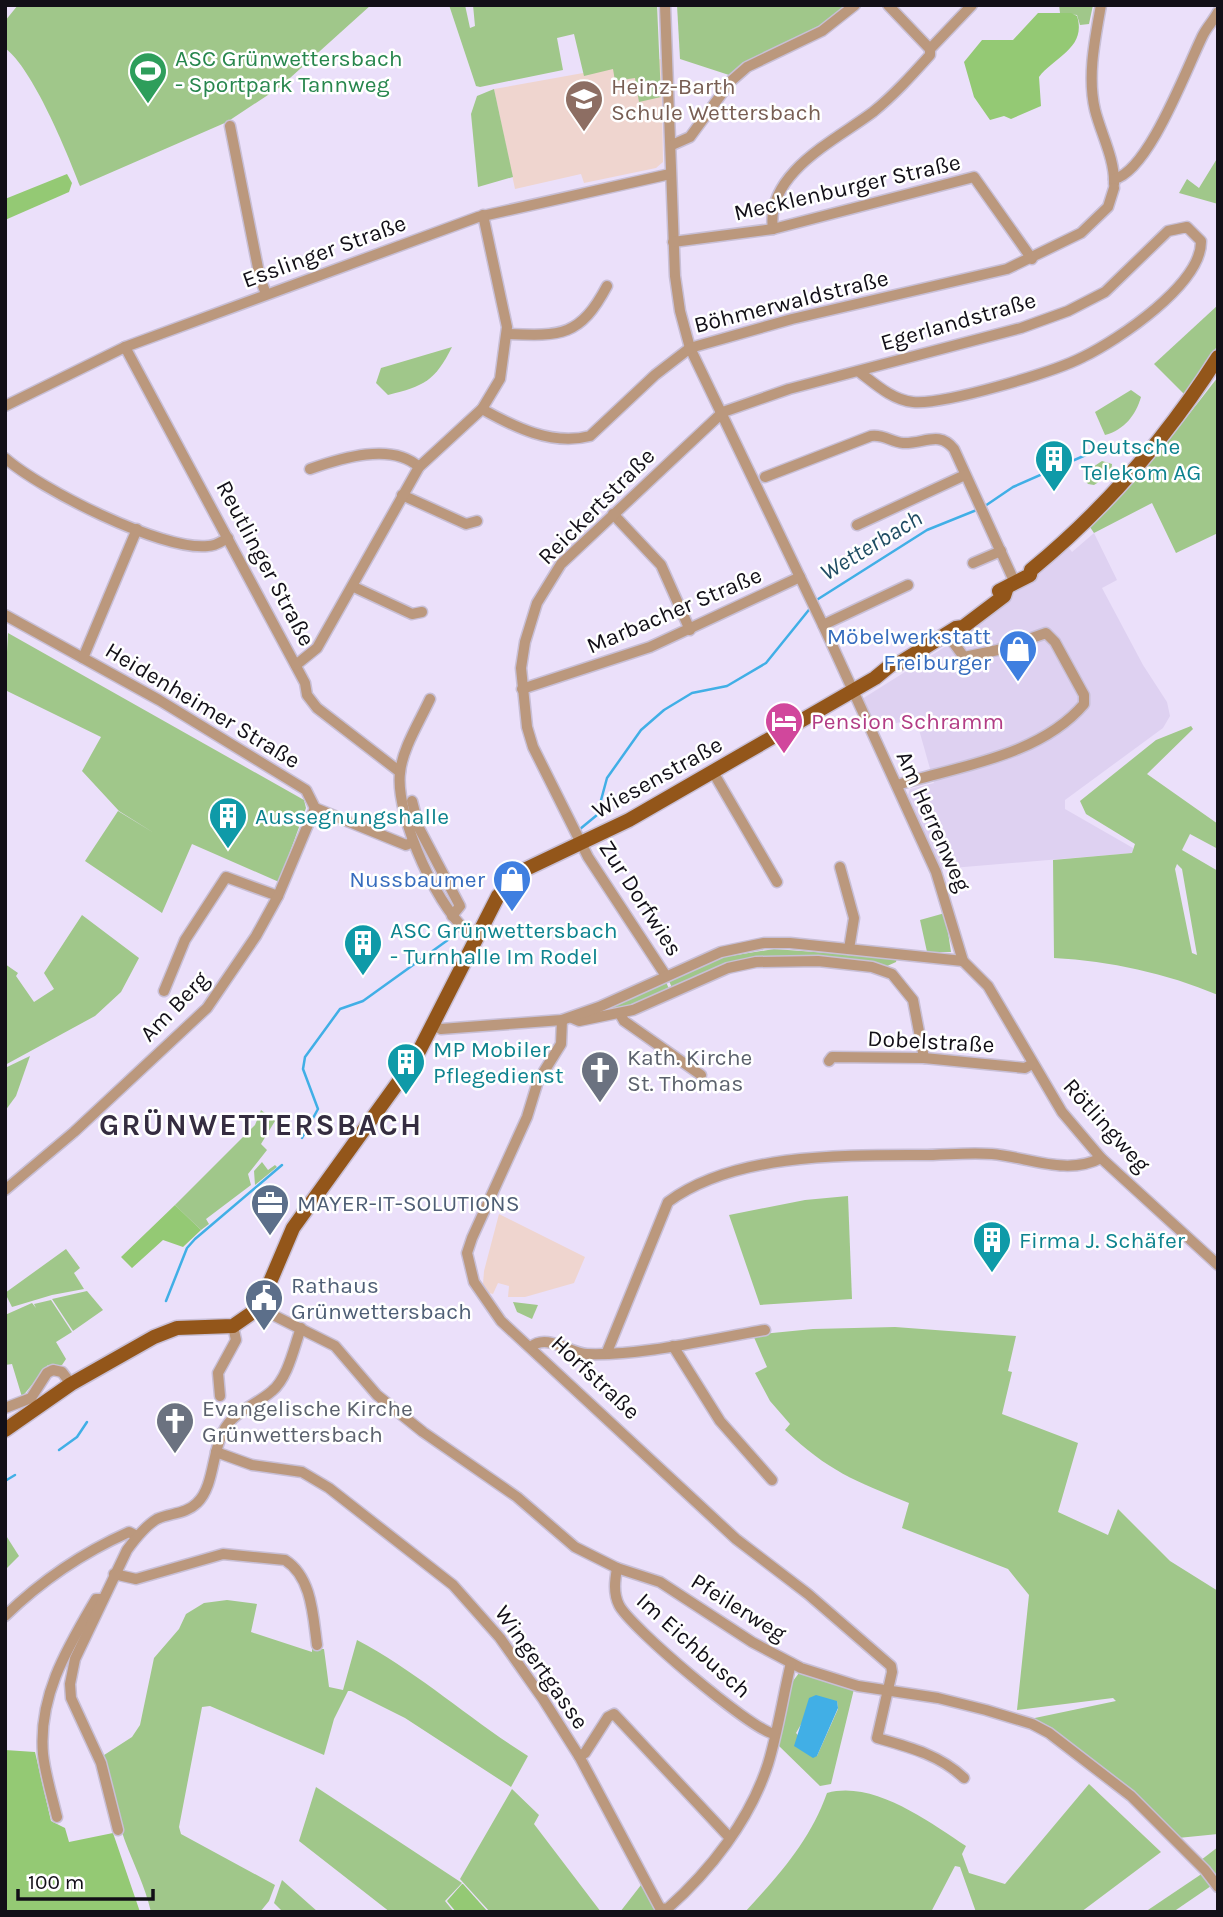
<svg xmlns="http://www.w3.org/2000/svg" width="1223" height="1917" font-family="Karla,sans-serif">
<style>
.built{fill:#ded1f1}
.education{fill:#efd5cf}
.green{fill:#a0c78a;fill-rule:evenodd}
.forest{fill:#94c974}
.water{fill:#41afe6}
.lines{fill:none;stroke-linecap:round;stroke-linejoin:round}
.stream{stroke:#41afe6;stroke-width:2.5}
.minor-casing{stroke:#c8bfd6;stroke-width:13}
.major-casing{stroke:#c8bfd6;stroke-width:17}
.minor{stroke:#bb987d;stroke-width:10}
.major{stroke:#93561a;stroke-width:14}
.labels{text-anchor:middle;stroke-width:5;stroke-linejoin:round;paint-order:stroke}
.leisure-label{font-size:23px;fill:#27864d;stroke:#fff;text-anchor:start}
.education-label{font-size:23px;fill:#785e54;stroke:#fff;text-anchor:start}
.street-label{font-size:23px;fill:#120f17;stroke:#fff}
.culture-label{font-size:23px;fill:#0d838f;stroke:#fff;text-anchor:start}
.shop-label{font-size:23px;fill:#366cbe;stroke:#fff;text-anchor:end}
.hotel-label{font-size:23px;fill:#b23c85;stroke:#fff;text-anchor:start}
.worship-label{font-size:23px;fill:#5b616d;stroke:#fff;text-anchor:start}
.service-label{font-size:23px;fill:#4e5e75;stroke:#fff;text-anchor:start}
.water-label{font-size:24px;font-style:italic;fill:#1f4c63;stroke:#fff}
.district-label{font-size:30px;font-weight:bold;letter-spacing:2px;fill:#352d40;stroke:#fff}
</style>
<rect width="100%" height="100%" fill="#ebe0fa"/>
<path class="built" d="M1094 533 1117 580 1102 588 1143 665 1167 702 1170 716 1163 728 1065 800V809L1133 848V853L940 869 908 795 910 789 934 783 918 726 910 728 907 720 876 729 862 699 959 638 1069 548 1072 552Z"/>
<g class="education">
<path d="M661 59 663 162 656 168 584 183 581 174 515 189 494 89Z"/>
<path d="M499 1214 585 1257 574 1283 525 1297H508L509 1286 498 1283 493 1294 489 1293 483 1284 484 1271Z"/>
</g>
<g class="green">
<path d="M18 5H371L280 87 227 122 80 186C67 152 33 69 5 48V21Z"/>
<path d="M449 5H465L470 28 475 26 473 5H657L661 97 639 102 635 78 615 81 613 69 584 76 574 34 557 38 563 70 480 87 476 86Z"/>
<path d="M677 5H847L812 32 729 75 680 59Z"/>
<path d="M1059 5H1093L1089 24 1080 25 1077 15 1060 13Z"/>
<path d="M494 89 513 177 478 187 471 114 477 96Z"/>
<path d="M1218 157V204L1179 193 1187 179 1199 188Z"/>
<path d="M1218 305V345L1185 395 1154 364Z"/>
<path d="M452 347C435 381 424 386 388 395L376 383 381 368Z"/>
<path d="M1218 377V533L1176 553 1152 503 1094 533 1090 527 1158 454Z"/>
<path d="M1131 390 1141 397C1136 415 1124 430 1105 435L1095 412Z"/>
<path d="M1102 461 1112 464 1111 474 1094 485 1088 484 1084 479 1087 471Z"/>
<path d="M8 633 304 800 306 808 279 882 192 844 162 913 85 861 118 811 154 833 119 811 82 771 101 737 5 690Z"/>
<path d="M1191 726 1193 729 1147 774 1218 824V849L1190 834 1182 850 1218 871V995C1165 973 1111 961 1054 958L1053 860 1132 853 1135 844 1086 814 1080 801 1156 740ZM1177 864 1182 869 1197 955 1192 953 1175 869Z"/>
<path d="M945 913 951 952H927L920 920Z"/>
<path d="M82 915 139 958 121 992 95 1016 5 1065V964L18 973 16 976 34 1002 54 989 44 973Z"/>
<path d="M774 949 897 958 896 962 885 967 777 957 673 990 669 981 724 957Z"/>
<path d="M666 982 670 991 632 1008 586 1016Z"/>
<path d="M30 1056 16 1096 5 1111V1068Z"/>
<path d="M261 1110 275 1121 261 1144 267 1150 248 1174 251 1185 206 1219 209 1224 201 1230 175 1205 255 1125Z"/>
<path d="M262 1162 268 1170 275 1165 277 1167 255 1185 254 1171Z"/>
<path d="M848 1196 852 1299 760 1305 729 1215 805 1200Z"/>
<path d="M66 1249 80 1268 74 1273 84 1289 52 1295 12 1307 5 1293Z"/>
<path d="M87 1291 103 1310 73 1331 52 1299Z"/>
<path d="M51 1300 72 1332 56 1342 66 1359 62 1365H48L22 1397 12 1364 5 1365V1315L32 1303 36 1308 34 1304Z"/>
<path d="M513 1302 538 1305 532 1319 517 1312Z"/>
<path d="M895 1327 1016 1336 1008 1371 1012 1372 1002 1414 1078 1443 1058 1512 1108 1535 1118 1509 1170 1561 1218 1591V1834L1178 1838C1133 1790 1088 1751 1030 1719L1116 1701 1113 1698 1017 1710 1029 1595 1008 1569 902 1528 909 1503C855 1481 828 1471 785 1430L790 1424 770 1401 755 1373 767 1367 753 1335 813 1329Z"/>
<path d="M5 1534 19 1556 5 1570Z"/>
<path d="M227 1600 257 1604 251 1632 312 1652V1649H324L329 1687 343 1690 357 1640C418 1672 469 1719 528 1756L511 1787 405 1718 351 1691H348L334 1719 324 1755 210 1706 202 1707 179 1827 181 1834 275 1885 269 1901 260 1912H151C145 1886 134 1865 125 1841 115 1813 113 1784 101 1757L132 1737 140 1725 154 1658 179 1629 186 1614 204 1603Z"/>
<path d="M799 1673 854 1689 831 1784 820 1786 778 1745 793 1681ZM837 1701 838 1709 817 1756 796 1733 807 1714Z"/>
<path d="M1089 1784 1161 1852 1081 1912H976L960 1867 955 1866 931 1912H745C779 1875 810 1841 827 1793 874 1780 929 1822 966 1846L962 1854 969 1873 1005 1884Z"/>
<path d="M316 1787 462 1883 445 1901 454 1912H390L299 1841Z"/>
<path d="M512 1789 539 1815 534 1824 601 1912H490L460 1879Z"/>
<path d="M1218 1847V1884L1201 1860Z"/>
<path d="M1203 1873 1211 1886 1173 1912H1145Z"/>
<path d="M282 1880 318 1912H283L274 1903Z"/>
<path d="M641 1885 654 1908 661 1912H620Z"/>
</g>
<g class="forest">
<path d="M1038 13H1071L1077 16C1087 48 1054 57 1039 77L1041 106 1011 119 1004 116 990 120 974 97 964 62 982 40H1013Z"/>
<path d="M67 174 72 183 69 192 5 220V199Z"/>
<path d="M175 1205 201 1230 183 1247 163 1240 132 1268 121 1257Z"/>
<path d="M5 1750 35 1752 51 1821 65 1828 69 1842 113 1833 140 1912H5Z"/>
<path d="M462 1884H463L488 1912H456L447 1901Z"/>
</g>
<path class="water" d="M816 1695 837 1701 838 1708 817 1756 813 1758 794 1746 809 1698Z"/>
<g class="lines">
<g class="stream">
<path d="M985 506 1013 487 1104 447"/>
<path d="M815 601 927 530 979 509"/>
<path d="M580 829 597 815 607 778 641 730 664 710 692 693 727 686 766 663 812 606"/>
<path d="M302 1138 318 1109 303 1069 305 1057 340 1009 363 1001 452 937"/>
<path d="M166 1301 187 1248 195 1239 282 1165"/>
<path d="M59 1450 77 1437 87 1422"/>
<path d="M5 1481 15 1475"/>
</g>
<defs>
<g id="minor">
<path d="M665 5 675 276 680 311 690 348 823 625 936 872 963 961 988 986 1062 1112 1101 1158 1218 1265"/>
<path d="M888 5 930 49"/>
<path d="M1101 5C1095 39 1087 76 1095 110 1101 134 1115 159 1114 184"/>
<path d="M230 126 260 278 266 294"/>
<path d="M672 145 690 137 731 81 747 67 822 31 855 5"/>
<path d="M1114 179C1149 171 1187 67 1203 35 1207 27 1214 20 1218 12"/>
<path d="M773 229C765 173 836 140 873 112 894 95 912 75 930 55V49L972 5"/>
<path d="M673 242 773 229 974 177 1032 259"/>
<path d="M507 334C561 336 580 337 607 286"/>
<path d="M125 347 305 683 307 695 317 708 400 772"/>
<path d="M5 406 125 347 478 217 670 174"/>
<path d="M482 409C514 427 552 446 590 436L655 375 690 348 792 319 1007 269 1081 233 1108 207 1114 188"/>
<path d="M5 458C40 489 162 551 208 546 216 546 222 541 228 538"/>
<path d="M310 469C341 458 392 442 419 467"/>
<path d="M765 477 871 436C884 434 891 442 903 443 924 444 939 430 954 449L1015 583"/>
<path d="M402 495 466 524 477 521"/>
<path d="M613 514 661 565 690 630"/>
<path d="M857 525 965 475"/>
<path d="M973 563 1001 551"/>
<path d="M354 587 412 614 422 612"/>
<path d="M5 615 159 700 306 790 315 808 406 845 413 842"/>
<path d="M823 625 908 585"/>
<path d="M83 658 137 529"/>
<path d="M296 665 317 648 419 467 482 409 500 379 507 327 483 215"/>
<path d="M522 689 650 647 800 577"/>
<path d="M430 699C420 721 402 749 400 773 395 816 440 916 476 939"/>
<path d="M713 772 777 882"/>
<path d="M897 785C959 766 1040 756 1084 704V695L1055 642 1046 633 998 650 964 657 947 634"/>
<path d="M412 801 419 828 460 906 452 916"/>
<path d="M840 867 854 918 849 949"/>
<path d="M666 976 588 857 533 747 527 727 521 668 525 642 537 603 561 564 723 412 789 389 1021 328 1068 311 1105 292 1168 231 1187 227 1201 241C1202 284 1118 340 1083 357 1054 372 944 405 913 402 892 400 874 383 858 371"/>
<path d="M164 991 185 940 226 877 278 896"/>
<path d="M620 1014 624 1021 701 1075"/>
<path d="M572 1018 579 1021 633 1010 728 968 756 962 818 961 872 967 892 974 913 1000 924 1058"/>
<path d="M562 1020 561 1044 538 1081 527 1117 472 1238 467 1253 474 1282 501 1321 736 1539 808 1594 891 1666 892 1672 877 1738C909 1747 940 1755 964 1778"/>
<path d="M433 1025 441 1029 562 1020 599 1007 721 952 764 943H790L963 961"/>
<path d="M829 1061 832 1057 924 1058 1025 1068 1032 1064"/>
<path d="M5 1190 74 1132 207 1008 256 936 278 896 315 808"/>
<path d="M259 1308 335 1346 377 1395 423 1432 517 1497 575 1547 617 1568 660 1582 752 1642 801 1668 858 1686 938 1698 986 1710 1032 1724 1049 1733 1131 1796 1205 1870 1218 1887"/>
<path d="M673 1346 720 1421 772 1480"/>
<path d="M531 1347C546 1333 570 1353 587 1354 641 1356 711 1339 765 1330"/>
<path d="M607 1352 668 1202C734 1153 844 1155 922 1155 945 1155 969 1152 992 1154 1028 1157 1067 1176 1101 1158"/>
<path d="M220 1396 218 1373 236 1340 233 1326"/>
<path d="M5 1408 31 1398 47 1373 53 1370 62 1372 71 1384"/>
<path d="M216 1452 252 1465 302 1472 329 1488 453 1585 500 1638 543 1699 579 1756 660 1908 667 1909C710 1871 750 1820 768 1764 778 1731 783 1696 791 1663"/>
<path d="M617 1568C615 1580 613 1593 619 1605 629 1626 750 1729 774 1734"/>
<path d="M114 1574 136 1579 223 1554 285 1560C312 1577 313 1616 317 1645"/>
<path d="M5 1616C42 1580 82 1553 129 1532L137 1536"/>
<path d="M579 1756 585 1753 608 1717 614 1714 730 1838"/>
<path d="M57 1817C52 1796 45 1774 43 1754 38 1695 68 1647 96 1599H103"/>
<path d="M118 1830 101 1763 71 1698 70 1684 75 1659 127 1550C135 1539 145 1526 157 1519 170 1513 186 1514 197 1503 214 1487 212 1452 223 1432 234 1410 255 1406 272 1391 288 1378 294 1347 301 1328"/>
</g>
<g id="major">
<path d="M999 591 1030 575 1031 570C1104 510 1167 437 1218 357"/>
<path d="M5 1430 71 1384 154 1337 177 1328 233 1326 259 1308 293 1228 415 1059 498 896 524 870 629 820 875 678 892 664H898L956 628 963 627 1004 596 1006 590"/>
</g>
</defs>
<use href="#minor" class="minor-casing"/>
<use href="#major" class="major-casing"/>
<use href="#minor" class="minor"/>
<use href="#major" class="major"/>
</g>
<defs>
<symbol id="stadium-pin" viewBox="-11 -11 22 30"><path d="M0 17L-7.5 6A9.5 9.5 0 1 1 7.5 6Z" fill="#2e9e5b" stroke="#fff"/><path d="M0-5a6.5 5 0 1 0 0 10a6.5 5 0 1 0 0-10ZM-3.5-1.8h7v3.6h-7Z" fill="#fff"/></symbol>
<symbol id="school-pin" viewBox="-11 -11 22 30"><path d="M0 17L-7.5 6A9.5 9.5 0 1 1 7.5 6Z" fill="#8d6e63" stroke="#fff"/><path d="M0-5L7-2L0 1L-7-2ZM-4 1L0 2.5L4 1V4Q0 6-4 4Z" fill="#fff"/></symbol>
<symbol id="building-pin" viewBox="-11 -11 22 30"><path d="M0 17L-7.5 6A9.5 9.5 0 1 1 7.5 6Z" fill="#0f9aa8" stroke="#fff"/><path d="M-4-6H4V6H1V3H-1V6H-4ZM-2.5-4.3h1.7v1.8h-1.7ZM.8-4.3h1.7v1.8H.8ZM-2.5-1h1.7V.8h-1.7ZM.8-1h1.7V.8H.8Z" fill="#fff"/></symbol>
<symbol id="shop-pin" viewBox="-11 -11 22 30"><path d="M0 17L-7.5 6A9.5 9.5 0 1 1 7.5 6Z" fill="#3f7fe0" stroke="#fff"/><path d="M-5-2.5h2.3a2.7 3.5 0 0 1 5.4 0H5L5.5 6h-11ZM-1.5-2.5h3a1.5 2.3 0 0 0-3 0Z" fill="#fff"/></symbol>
<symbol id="hotel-pin" viewBox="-11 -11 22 30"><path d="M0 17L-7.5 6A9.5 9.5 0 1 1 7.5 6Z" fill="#d1479c" stroke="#fff"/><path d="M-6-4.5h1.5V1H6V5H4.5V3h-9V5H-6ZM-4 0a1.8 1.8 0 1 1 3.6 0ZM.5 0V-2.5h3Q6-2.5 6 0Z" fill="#fff"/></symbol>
<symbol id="church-pin" viewBox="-11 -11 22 30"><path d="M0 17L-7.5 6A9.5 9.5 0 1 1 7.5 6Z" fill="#6b7280" stroke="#fff"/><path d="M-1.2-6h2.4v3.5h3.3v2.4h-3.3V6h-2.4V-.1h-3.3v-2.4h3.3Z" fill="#fff"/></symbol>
<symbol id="office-pin" viewBox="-11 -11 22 30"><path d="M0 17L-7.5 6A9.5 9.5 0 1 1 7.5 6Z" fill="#5c6f8a" stroke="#fff"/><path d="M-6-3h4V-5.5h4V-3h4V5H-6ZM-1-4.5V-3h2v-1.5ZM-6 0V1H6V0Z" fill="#fff"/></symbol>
<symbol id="civic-pin" viewBox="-11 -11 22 30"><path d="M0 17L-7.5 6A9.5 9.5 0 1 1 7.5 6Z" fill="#5c6f8a" stroke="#fff"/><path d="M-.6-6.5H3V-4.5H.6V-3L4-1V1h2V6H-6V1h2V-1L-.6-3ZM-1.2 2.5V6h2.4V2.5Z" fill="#fff"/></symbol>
</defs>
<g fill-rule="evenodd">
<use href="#stadium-pin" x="126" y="49" width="44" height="60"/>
<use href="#school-pin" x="562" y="77" width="44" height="60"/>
<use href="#building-pin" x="1032" y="437" width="44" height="60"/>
<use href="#shop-pin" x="996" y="627" width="44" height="60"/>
<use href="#hotel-pin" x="762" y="699" width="44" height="60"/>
<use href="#building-pin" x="206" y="794" width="44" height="60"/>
<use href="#shop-pin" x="490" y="857" width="44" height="60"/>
<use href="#building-pin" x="341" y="921" width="44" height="60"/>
<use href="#building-pin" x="384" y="1040" width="44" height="60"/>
<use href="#church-pin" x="578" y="1048" width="44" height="60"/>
<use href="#office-pin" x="248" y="1181" width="44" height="60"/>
<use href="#building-pin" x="970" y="1218" width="44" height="60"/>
<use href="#civic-pin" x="242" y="1276" width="44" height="60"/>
<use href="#church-pin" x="153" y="1399" width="44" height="60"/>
</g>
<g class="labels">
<g class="leisure-label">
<text x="175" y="66">ASC Grünwettersbach<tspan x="175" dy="26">- Sportpark Tannweg</tspan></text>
</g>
<g class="education-label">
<text x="611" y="94">Heinz-Barth<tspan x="611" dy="26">Schule Wettersbach</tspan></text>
</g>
<g class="street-label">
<text transform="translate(847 187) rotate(-13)" y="8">Mecklenburger Straße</text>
<text transform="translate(324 251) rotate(-20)" y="8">Esslinger Straße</text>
<text transform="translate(791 301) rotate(-14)" y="8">Böhmerwaldstraße</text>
<text transform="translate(958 321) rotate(-16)" y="8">Egerlandstraße</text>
<text transform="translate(596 506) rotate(-45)" y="8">Reickertstraße</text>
<text transform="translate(266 563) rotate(62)" y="8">Reutlinger Straße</text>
<text transform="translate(674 610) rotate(-23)" y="8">Marbacher Straße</text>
<text transform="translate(203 705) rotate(31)" y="8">Heidenheimer Straße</text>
<text transform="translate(657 777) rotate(-29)" y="8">Wiesenstraße</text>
<text transform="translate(934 821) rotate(66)" y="8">Am Herrenweg</text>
<text transform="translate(641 898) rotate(57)" y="8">Zur Dorfwies</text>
<text transform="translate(174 1006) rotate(-46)" y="8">Am Berg</text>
<text transform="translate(931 1041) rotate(3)" y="8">Dobelstraße</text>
<text transform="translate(1107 1125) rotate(48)" y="8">Rötlingweg</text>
<text transform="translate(596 1377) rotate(43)" y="8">Horfstraße</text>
<text transform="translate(739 1607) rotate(32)" y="8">Pfeilerweg</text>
<text transform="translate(694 1645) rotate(42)" y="8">Im Eichbusch</text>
<text transform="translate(542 1667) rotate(55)" y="8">Wingertgasse</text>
</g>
<g class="culture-label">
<text x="1081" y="454">Deutsche<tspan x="1081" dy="26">Telekom AG</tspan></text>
<text x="255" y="824">Aussegnungshalle</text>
<text x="390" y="938">ASC Grünwettersbach<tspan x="390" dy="26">- Turnhalle Im Rodel</tspan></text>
<text x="433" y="1057">MP Mobiler<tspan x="433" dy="26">Pflegedienst</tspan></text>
<text x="1019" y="1248">Firma J. Schäfer</text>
</g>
<g class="shop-label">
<text x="991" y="644">Möbelwerkstatt<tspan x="991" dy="26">Freiburger</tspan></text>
<text x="485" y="887">Nussbaumer</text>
</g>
<g class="hotel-label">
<text x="811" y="729">Pension Schramm</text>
</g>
<g class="worship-label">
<text x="627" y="1065">Kath. Kirche<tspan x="627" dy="26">St. Thomas</tspan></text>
<text x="202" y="1416">Evangelische Kirche<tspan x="202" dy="26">Grünwettersbach</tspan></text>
</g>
<g class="service-label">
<text x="297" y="1211">MAYER-IT-SOLUTIONS</text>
<text x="291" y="1293">Rathaus<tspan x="291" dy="26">Grünwettersbach</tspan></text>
</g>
<g class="water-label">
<text transform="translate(871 545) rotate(-31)" y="8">Wetterbach</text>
</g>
<g class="district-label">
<text x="261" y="1135">GRÜNWETTERSBACH</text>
</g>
</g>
<rect width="1223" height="1917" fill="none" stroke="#120f17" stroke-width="14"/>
<path d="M18 1889v10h135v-10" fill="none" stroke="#120f17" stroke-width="3.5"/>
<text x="28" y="1889" font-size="21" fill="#120f17" stroke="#ffffff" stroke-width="5" paint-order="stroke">100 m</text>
</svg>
